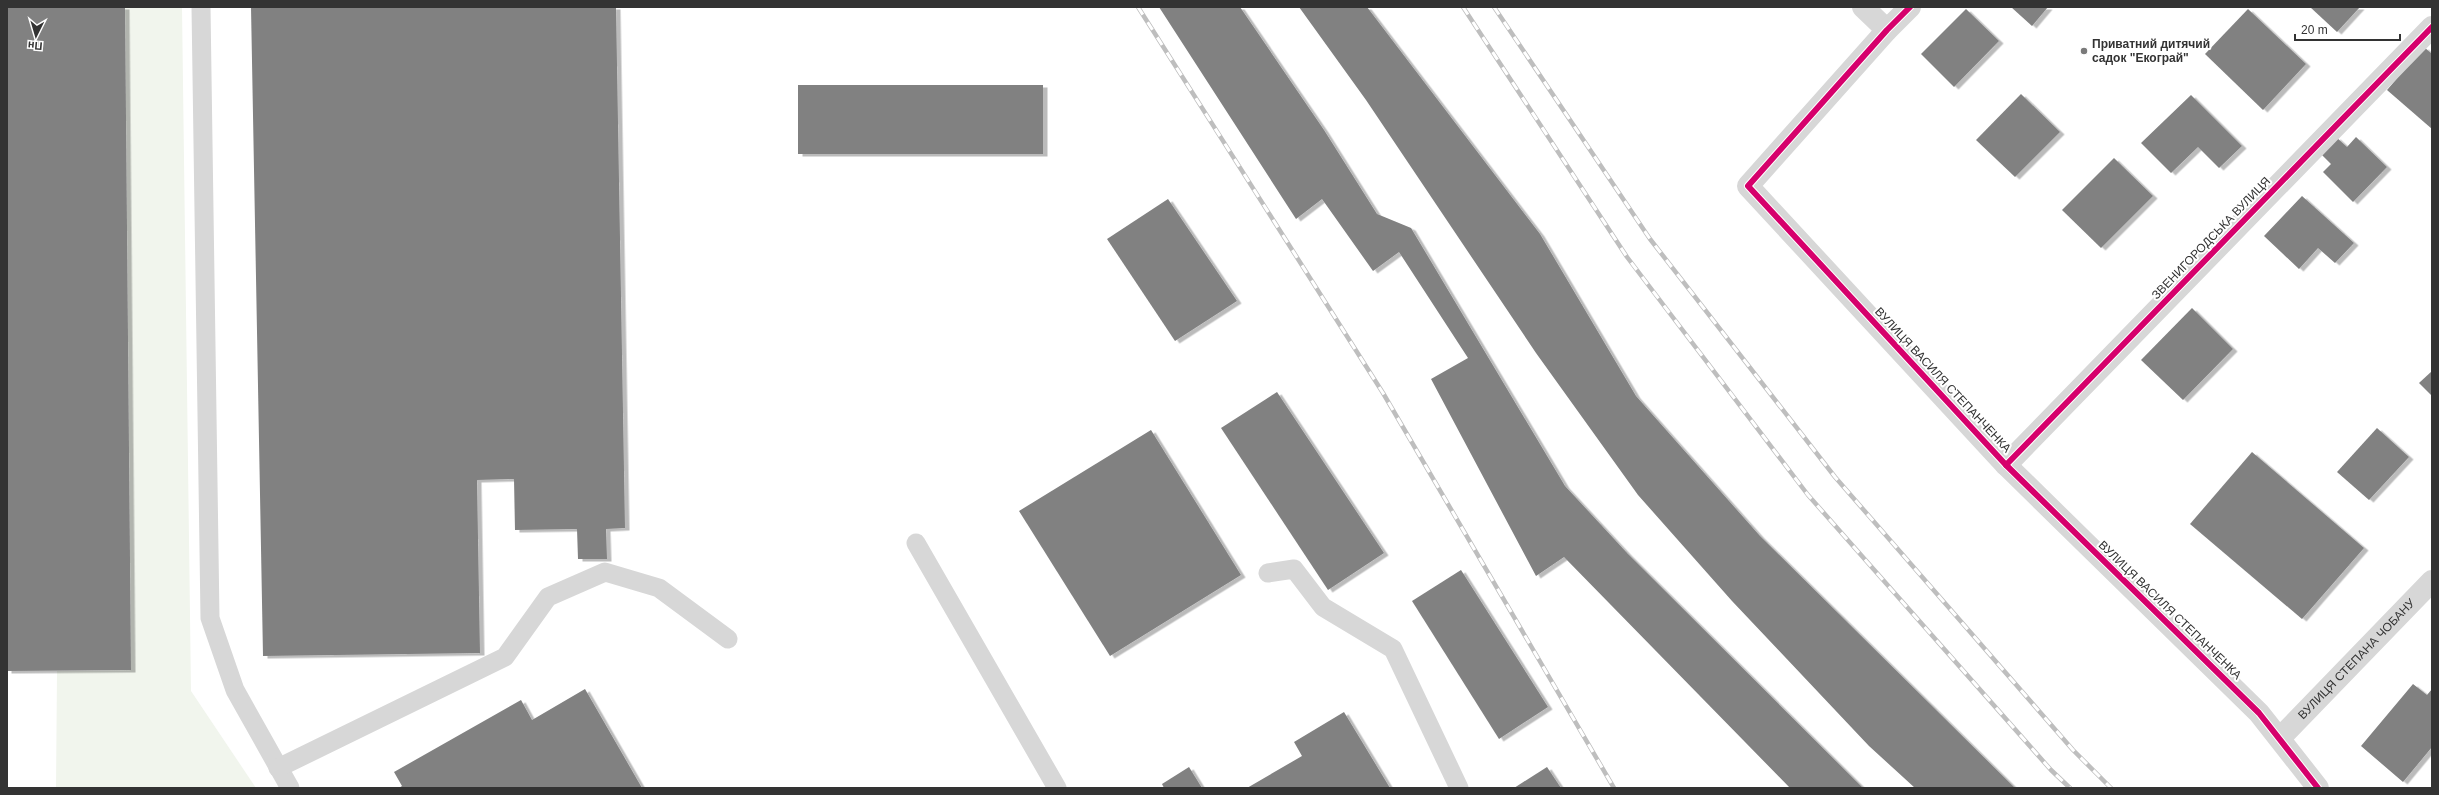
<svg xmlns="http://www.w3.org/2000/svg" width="2439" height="795" font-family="Helvetica,sans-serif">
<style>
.green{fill:#f1f5ed}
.building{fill:#818181;filter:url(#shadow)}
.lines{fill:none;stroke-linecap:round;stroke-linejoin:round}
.lane{stroke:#d7d7d7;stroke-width:19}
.street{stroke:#d7d7d7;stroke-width:22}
.rail-casing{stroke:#bebebe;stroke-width:4.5}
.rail{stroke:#fff;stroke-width:3;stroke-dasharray:9;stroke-linecap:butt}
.cycleway-casing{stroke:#fff;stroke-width:8}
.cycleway{stroke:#d6006c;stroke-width:6}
.poi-dot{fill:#7a7a7a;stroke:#fff;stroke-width:1.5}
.labels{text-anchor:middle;stroke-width:4;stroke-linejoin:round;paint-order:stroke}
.poi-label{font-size:12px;font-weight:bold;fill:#333;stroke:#fff;text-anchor:start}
.street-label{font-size:12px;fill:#333;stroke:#fff}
</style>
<defs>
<filter id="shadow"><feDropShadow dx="4.5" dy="2.5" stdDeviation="0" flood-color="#0004"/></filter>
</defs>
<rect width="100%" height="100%" fill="#fff"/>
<path class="green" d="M125 7H182L191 691 256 788H56L57 671 131 670Z"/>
<g class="building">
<path d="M7 7H125L131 670 7 671Z"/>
<path d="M251 7H616L625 528 606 529 607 559H578L577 529 515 530 514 479 477 480 480 653 263 656Z"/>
<path d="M1159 7H1240L1324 130 1377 214 1411 228 1565 486 1628 554 1863 788H1790L1564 557 1536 576 1431 379 1468 358 1399 252 1373 271 1322 199 1296 219Z"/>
<path d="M1299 7H1367L1540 234 1636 396 1760 536 2015 788H1915L1869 746 1732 601 1638 495 1536 353 1366 100Z"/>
<path d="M2011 7H2048L2032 26Z"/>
<path d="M2310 7H2360L2337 32Z"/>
<path d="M1966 9 1999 41 1954 87 1921 54Z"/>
<path d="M2248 9 2306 64 2263 110 2205 54Z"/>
<path d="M2424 47 2432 54V129L2387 90Z"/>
<rect x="798" y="85" width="245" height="69"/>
<path d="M2021 94 2060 132 2015 177 1976 140Z"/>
<path d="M2191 95 2242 146 2219 168 2198 147 2171 173 2141 143Z"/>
<path d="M2336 137 2347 147 2356 137 2387 167 2353 202 2323 172 2331 164 2320 153Z"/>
<path d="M2114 158 2153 196 2101 248 2062 210Z"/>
<path d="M2302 196 2354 243 2335 263 2318 248 2299 269 2264 236Z"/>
<path d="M1168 199 1237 301 1175 341 1107 239Z"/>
<path d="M2192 308 2233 349 2183 400 2141 360Z"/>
<path d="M2432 371V396L2419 383Z"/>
<path d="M1277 392 1384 553 1328 590 1221 428Z"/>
<path d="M2377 428 2409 457 2369 500 2337 472Z"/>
<path d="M1151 430 1241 575 1110 656 1019 511Z"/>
<path d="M2252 452 2364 548 2302 619 2190 524Z"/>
<path d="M1461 570 1548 707 1499 739 1412 601Z"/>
<path d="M2413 684 2427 695 2432 689V747L2403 782 2361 746Z"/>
<path d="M585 689 642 788H399L402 786 394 772 521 700 532 720Z"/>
<path d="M1344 712 1390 788H1247L1302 756 1294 742Z"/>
<path d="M1189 767 1202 788H1164L1162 784Z"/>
<path d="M1547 767 1561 788H1514Z"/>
</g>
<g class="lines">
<g class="lane">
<path d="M201 7 210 618 235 690 290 788"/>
<path d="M916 543 1057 788"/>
<path d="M1268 573 1294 569 1323 607 1393 649 1459 788"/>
<path d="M278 768 505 657 548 597 605 572 659 588 728 639"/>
</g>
<g class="street">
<path d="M1863 7 1887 30"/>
<path d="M1910 7 1887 30 1748 186 2006 465 2259 713 2318 788"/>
<path d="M2006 465 2432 27"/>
<path id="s1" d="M2280 738 2432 581"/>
</g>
<defs>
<g id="rail">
<path d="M1138 7 1383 393 1614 788"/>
<path d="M1463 7 1627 257 1808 495 2051 770 2070 788"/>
<path d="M1494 7 1650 239 1835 477 2073 750 2111 788"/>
</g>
</defs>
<use href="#rail" class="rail-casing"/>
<use href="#rail" class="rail"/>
<defs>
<g id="cycleway">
<path d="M1910 7 1887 30 1748 186 2006 465 2259 713 2318 788"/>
<path d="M2006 465 2432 27"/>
</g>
</defs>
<use href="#cycleway" class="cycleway-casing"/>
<use href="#cycleway" class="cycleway"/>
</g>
<circle class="poi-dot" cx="2084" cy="51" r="4"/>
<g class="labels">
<g class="poi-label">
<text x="2092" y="48">Приватний дитячий<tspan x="2092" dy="14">садок "Екограй"</tspan></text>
</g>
<g class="street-label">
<text transform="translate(2211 238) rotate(-46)" y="4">ЗВЕНИГОРОДСЬКА ВУЛИЦЯ</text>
<text transform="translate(1943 380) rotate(47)" y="4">ВУЛИЦЯ ВАСИЛЯ СТЕПАНЧЕНКА</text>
<text transform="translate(2170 610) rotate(44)" y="4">ВУЛИЦЯ ВАСИЛЯ СТЕПАНЧЕНКА</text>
<text dy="4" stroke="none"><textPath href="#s1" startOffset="110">ВУЛИЦЯ СТЕПАНА ЧОБАНУ</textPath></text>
</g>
</g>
<rect width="2439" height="795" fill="none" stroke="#333333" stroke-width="16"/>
<g transform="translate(36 36) rotate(185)" stroke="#ffffff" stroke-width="3" paint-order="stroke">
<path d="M0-3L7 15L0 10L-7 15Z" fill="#333333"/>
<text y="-6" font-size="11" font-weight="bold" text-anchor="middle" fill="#333333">Пн</text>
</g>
<path d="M2295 34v6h105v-6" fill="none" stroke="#333333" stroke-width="2"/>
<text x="2301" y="34" font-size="12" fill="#333333" stroke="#ffffff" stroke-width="3" paint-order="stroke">20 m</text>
</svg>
